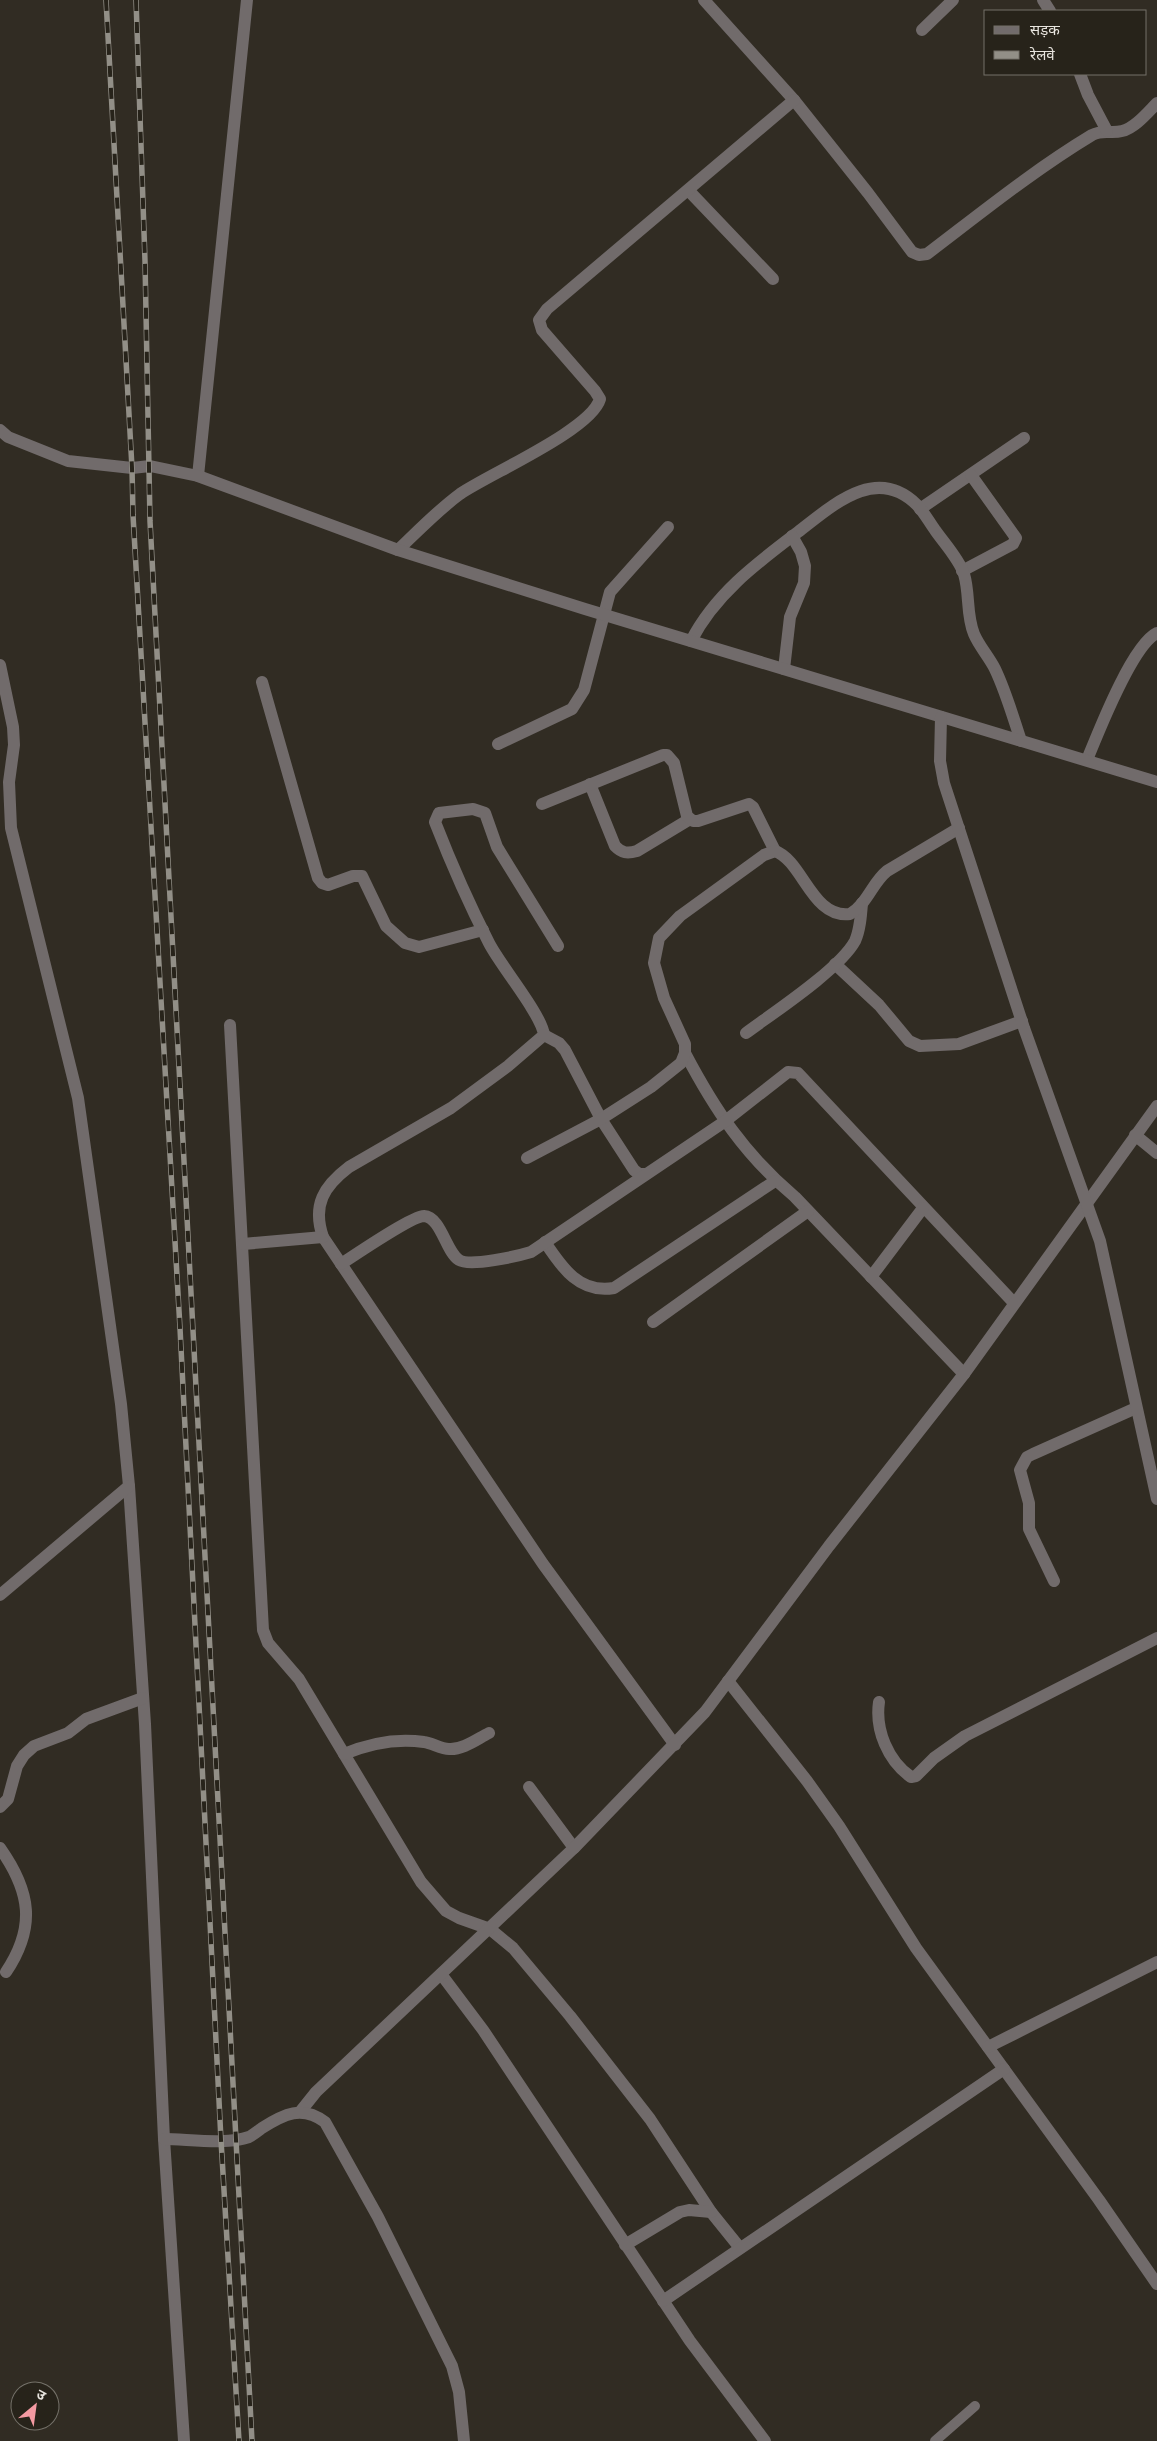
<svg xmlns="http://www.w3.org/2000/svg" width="1157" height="2441" font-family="'Times New Roman','Noto Sans Devanagari',serif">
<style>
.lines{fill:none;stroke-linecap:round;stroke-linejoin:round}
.service{stroke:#716b6b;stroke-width:10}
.minor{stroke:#716b6b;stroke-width:12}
.tertiary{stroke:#716b6b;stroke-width:12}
.rail-casing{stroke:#928f87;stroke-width:5.5}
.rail{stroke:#27231a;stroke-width:4;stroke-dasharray:11;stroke-linecap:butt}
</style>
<rect width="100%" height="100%" fill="#312c23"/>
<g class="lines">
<path class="service" d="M935 2441 975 2406"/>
<g class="minor">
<path d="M704 0 794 100 868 193 912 252 919 255 927 254C981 213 1034 170 1092 135 1103 129 1111 134 1122 131 1135 128 1148 112 1157 103"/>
<path d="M1043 0 1050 11"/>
<path d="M922 30 953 0"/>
<path d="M1080 74 1088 95 1107 131"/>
<path d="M689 191 773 279"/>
<path d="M198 476 247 0"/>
<path d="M920 509 1024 438"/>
<path d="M398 550C418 531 438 510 460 494 489 474 591 430 600 399L595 391 542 330 539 320 547 309 794 100"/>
<path d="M962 571 1013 544 1016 538 971 475"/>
<path d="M691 641C715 594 757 563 798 532 832 506 876 464 917 505 924 512 929 522 935 530 944 543 959 559 964 574 970 594 966 615 974 634 979 646 989 657 995 669 1006 692 1013 717 1021 741"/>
<path d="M0 665 13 727 14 745 9 782 11 828 78 1098 121 1404 129 1486 145 1724 164 2139 184 2441"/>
<path d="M784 669 790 617 804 583 805 566 801 552 792 536"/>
<path d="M262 682 318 878 322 883 328 885 353 876H362L386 926 405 943 419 947 483 930"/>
<path d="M498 744 572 709 584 690 610 592 668 527"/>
<path d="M1087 760C1098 733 1132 645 1157 633"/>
<path d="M590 784 615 846C622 853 627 854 637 851L690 819"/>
<path d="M542 804 663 755H667L674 763 687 816 693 821H698L749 804 753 807 775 851"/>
<path d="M558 946 497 847 485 813 473 809 439 813 435 822C451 863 469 904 489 943 500 965 542 1015 544 1035L508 1066 451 1108 349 1167C324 1186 312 1205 323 1237L543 1564 675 1745"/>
<path d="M835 964 879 1005 909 1041 920 1046 959 1044 1022 1021"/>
<path d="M230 1025 263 1630 268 1643 299 1679 421 1882 446 1911 459 1918 490 1929 513 1948 570 2016 650 2119 711 2212 740 2248"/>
<path d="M746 1033C773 1013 840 969 855 941 860 930 861 916 862 903"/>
<path d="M544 1035 559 1043 565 1050 601 1119 634 1170 639 1174H646"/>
<path d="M685 1053C715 1110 745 1155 795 1197L964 1374"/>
<path d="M1135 1135 1157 1153"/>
<path d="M527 1158 601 1119 651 1087 681 1063 685 1053V1044L664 998 654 963 659 938 680 916 764 855 775 851C803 861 812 919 850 914 868 903 872 883 887 871L959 828"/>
<path d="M545 1242C562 1268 580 1294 614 1288L775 1181"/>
<path d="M243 1244 323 1237"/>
<path d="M341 1264C355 1255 412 1216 424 1216 441 1217 446 1252 459 1260 470 1267 518 1256 531 1252L724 1122 788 1072 798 1073 1014 1303"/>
<path d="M871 1277 923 1208"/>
<path d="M653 1322 808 1211"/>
<path d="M1054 1581 1029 1529V1503L1020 1470 1027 1457 1033 1454 1136 1408"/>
<path d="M0 1595 129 1486"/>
<path d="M728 1681 807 1781 839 1826 916 1948 1099 2200 1157 2284"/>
<path d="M879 1702C875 1730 888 1761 911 1777L916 1776 934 1758 965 1736 1157 1638"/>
<path d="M344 1754C368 1744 397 1738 424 1742 432 1743 441 1749 449 1749 463 1750 477 1739 489 1733"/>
<path d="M529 1787 574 1848"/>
<path d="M0 1807 8 1799 17 1766 24 1755 34 1746 68 1733 86 1719 143 1698"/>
<path d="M0 1848C31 1892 36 1927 6 1972"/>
<path d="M441 1974 483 2030 690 2341 765 2441"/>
<path d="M988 2047 1157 1962"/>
<path d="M300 2112 316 2092 574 1848 705 1712 829 1546 964 1374 1157 1106"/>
<path d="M164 2139C187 2139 227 2145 249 2137 253 2135 258 2131 262 2128 284 2114 302 2105 325 2122L378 2217 452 2366 459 2392 464 2441"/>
<path d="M625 2245 680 2212 689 2210 711 2212"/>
<path d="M663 2301 1004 2069"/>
</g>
<g class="tertiary">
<path d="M0 430 8 437 68 461 132 468 150 466 198 476 398 550 585 609 1157 782"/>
<path d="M941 717 940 761 944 783 1024 1028 1100 1241 1157 1499"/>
</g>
<defs>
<g id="rail">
<path d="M106 0 132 468 133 515 180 1328 221 2140 239 2441"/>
<path d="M136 0 145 261 150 521 252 2441"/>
</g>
</defs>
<use href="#rail" class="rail-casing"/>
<use href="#rail" class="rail"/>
</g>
<rect x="984" y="10" width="162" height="65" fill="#27231a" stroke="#747169"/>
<rect x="994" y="26" width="25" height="8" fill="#716b6b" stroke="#747169"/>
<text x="1030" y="35" font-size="15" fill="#e8e5df">सड़क</text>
<rect x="994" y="51" width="25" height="8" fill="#928f87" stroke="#747169"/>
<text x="1030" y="60" font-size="15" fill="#e8e5df">रेलवे</text>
<g transform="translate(35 2406) rotate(29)"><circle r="24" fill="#27231a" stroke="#747169"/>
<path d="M0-4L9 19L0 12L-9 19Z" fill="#f49aa2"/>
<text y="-8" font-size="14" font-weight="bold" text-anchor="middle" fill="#e8e5df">उ</text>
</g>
</svg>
